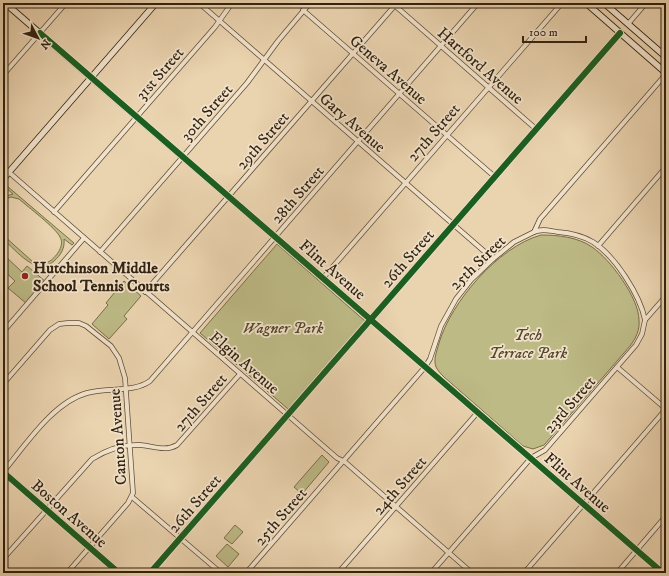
<svg xmlns="http://www.w3.org/2000/svg" width="669" height="576" font-family="'IM FELL DW Pica',serif">
<style>
.green{fill:#bdba86;stroke:#786e4a}
.lines{fill:none;stroke-linecap:round;stroke-linejoin:round}
.street-casing{stroke:#604e37;stroke-width:5.5}
.secondary-casing{stroke:#32220f;stroke-width:7}
.street{stroke:#f1e2cb;stroke-width:4}
.secondary{stroke:#f1e2cb;stroke-width:5.5}
.cycleway-casing{stroke:#f1e2cb;stroke-width:8}
.cycleway{stroke:#1b5e20;stroke-width:6}
.poi-dot{fill:#8f2418;stroke:#f1e2cb;stroke-width:1.5}
.labels{text-anchor:middle;stroke-width:3.5;stroke-linejoin:round;paint-order:stroke}
.street-label{font-size:16px;fill:#32220f;stroke:#f1e2cb}
.poi-label{font-size:16px;font-weight:bold;fill:#32220f;stroke:#f1e2cb;text-anchor:start}
.park-label{font-size:16px;font-style:italic;fill:#55482d;stroke:#f1e2cb}
</style>
<rect width="100%" height="100%" fill="#ead3af"/>
<filter id="stains"><feTurbulence type="fractalNoise" baseFrequency=".005" numOctaves="4"/><feColorMatrix values="0 0 0 0 .2 0 0 0 0 .09 0 0 0 0 .02 0 0 0 .5 -.17"/></filter>
<radialGradient id="worn" r=".72"><stop offset=".6" stop-color="#630" stop-opacity="0"/><stop offset="1" stop-color="#630" stop-opacity=".3"/></radialGradient>
<g class="green">
<path d="M7 186 74 243 72 245 64 239C65 248 61 255 54 261 36 277 17 251 3 239V235L33 262C39 265 45 264 50 261 57 256 65 245 60 237 56 228 28 207 19 199L11 197 3 200V197L13 194 6 188Z"/>
<path d="M541 235C557 235 578 237 592 247 610 259 639 298 639 320 640 330 636 338 630 346L544 445 533 449 523 446 444 377C441 374 438 371 436 367 433 359 437 351 439 343 451 302 498 247 541 235Z"/>
<path d="M277 244 365 321 288 409 200 333Z"/>
<path d="M5 256 22 272 27 266 46 282 27 304 8 288 15 281 3 270V259Z"/>
<path d="M124 281 141 296 124 316 127 319 109 339 92 324 108 305 106 303Z"/>
<path d="M322 455 329 462 302 494 294 487Z"/>
<path d="M235 525 243 532 232 544 224 538Z"/>
<path d="M227 544 239 554 228 567 216 556Z"/>
</g>
<g class="lines">
<defs>
<g id="street">
<path d="M199 3 493 259"/>
<path d="M392 3 536 129"/>
<path d="M303 10 495 177"/>
<path d="M628 24 646 3"/>
<path d="M3 75 66 3"/>
<path d="M3 167 337 458 345 462 472 573"/>
<path d="M54 212 215 27 232 3"/>
<path d="M534 232C542 228 550 231 558 232 570 233 583 236 593 242 615 256 640 295 645 320"/>
<path d="M598 246 666 167"/>
<path d="M100 252 247 83 278 41 310 3"/>
<path d="M323 278 562 3"/>
<path d="M145 292 397 3"/>
<path d="M3 332 84 238"/>
<path d="M617 367 666 409"/>
<path d="M3 384 50 330 59 324 68 323H79L86 326 111 346 119 358 125 378 133 493 128 503 67 573"/>
<path d="M3 472C25 446 53 402 87 393 108 387 133 393 150 381L478 3"/>
<path d="M132 497 221 573"/>
<path d="M3 559 92 459C106 450 123 444 140 445 153 446 165 452 177 445L240 374"/>
<path d="M246 573 425 367 430 359 441 326 456 299 471 280 493 259 514 242 534 232 540 219 666 74"/>
<path d="M338 573 478 412"/>
<path d="M431 573 531 458 545 450 636 345 642 334 645 320 666 296"/>
<path d="M524 573 666 409"/>
<path d="M617 573 666 516"/>
</g>
<g id="secondary">
<path d="M5 3 663 573"/>
<path d="M586 3 666 73"/>
<path d="M604 3 666 57"/>
<path d="M3 179 156 3"/>
<path d="M3 472 119 573"/>
<path d="M150 573 620 33"/>
</g>
</defs>
<use href="#street" class="street-casing"/>
<use href="#secondary" class="secondary-casing"/>
<use href="#street" class="street"/>
<use href="#secondary" class="secondary"/>
<defs>
<g id="cycleway">
<path d="M40 33 663 573"/>
<path d="M3 472 119 573"/>
<path d="M150 573 620 33"/>
</g>
</defs>
<use href="#cycleway" class="cycleway-casing"/>
<use href="#cycleway" class="cycleway"/>
</g>
<circle class="poi-dot" cx="25" cy="276" r="4"/>
<g class="labels">
<g class="street-label">
<text transform="translate(481 65) rotate(41)" y="6">Hartford Avenue</text>
<text transform="translate(389 69) rotate(41)" y="6">Geneva Avenue</text>
<text transform="translate(159 73) rotate(-49)" y="6">31st Street</text>
<text transform="translate(206 112) rotate(-49)" y="6">30th Street</text>
<text transform="translate(353 122) rotate(41)" y="6">Gary Avenue</text>
<text transform="translate(433 132) rotate(-49)" y="6">27th Street</text>
<text transform="translate(262 140) rotate(-49)" y="6">29th Street</text>
<text transform="translate(297 194) rotate(-49)" y="6">28th Street</text>
<text transform="translate(407 258) rotate(-49)" y="6">26th Street</text>
<text transform="translate(477 262) rotate(-44)" y="6">25th Street</text>
<text transform="translate(333 269) rotate(41)" y="6">Flint Avenue</text>
<text transform="translate(245 362) rotate(41)" y="6">Elgin Avenue</text>
<text transform="translate(200 402) rotate(-49)" y="6">27th Street</text>
<text transform="translate(569 404) rotate(-49)" y="6">23rd Street</text>
<text transform="translate(117 437) rotate(-94)" y="6">Canton Avenue</text>
<text transform="translate(578 482) rotate(41)" y="6">Flint Avenue</text>
<text transform="translate(399 485) rotate(-49)" y="6">24th Street</text>
<text transform="translate(194 503) rotate(-49)" y="6">26th Street</text>
<text transform="translate(70 513) rotate(41)" y="6">Boston Avenue</text>
<text transform="translate(280 516) rotate(-49)" y="6">25th Street</text>
</g>
<g class="poi-label">
<text x="33" y="273">Hutchinson Middle<tspan x="33" dy="18">School Tennis Courts</tspan></text>
</g>
<g class="park-label">
<text x="283" y="333">Wagner Park</text>
<text x="528" y="340">Tech<tspan x="528" dy="18">Terrace Park</tspan></text>
</g>
</g>
<rect width="669" height="576" fill="none" stroke="#ead3af" stroke-width="16"/>
<rect x="4" y="4" width="661" height="568" fill="none" stroke="#32220f" stroke-width="2"/>
<rect x="8" y="8" width="653" height="560" fill="none" stroke="#32220f"/>
<g transform="translate(38 38) rotate(131)" stroke="#f1e2cb" stroke-width="3" paint-order="stroke">
<path d="M0-3L7 15L0 10L-7 15Z" fill="#32220f"/>
<text y="-6" font-size="11" font-weight="bold" text-anchor="middle" fill="#32220f">N</text>
</g>
<path d="M523 36v6h63v-6" fill="none" stroke="#32220f" stroke-width="2"/>
<text x="529" y="36" font-size="12" fill="#32220f" stroke="#f1e2cb" stroke-width="3" paint-order="stroke">100 m</text>
<rect width="100%" height="100%" filter="url(#stains)"/>
<rect width="100%" height="100%" fill="url(#worn)"/>
</svg>
